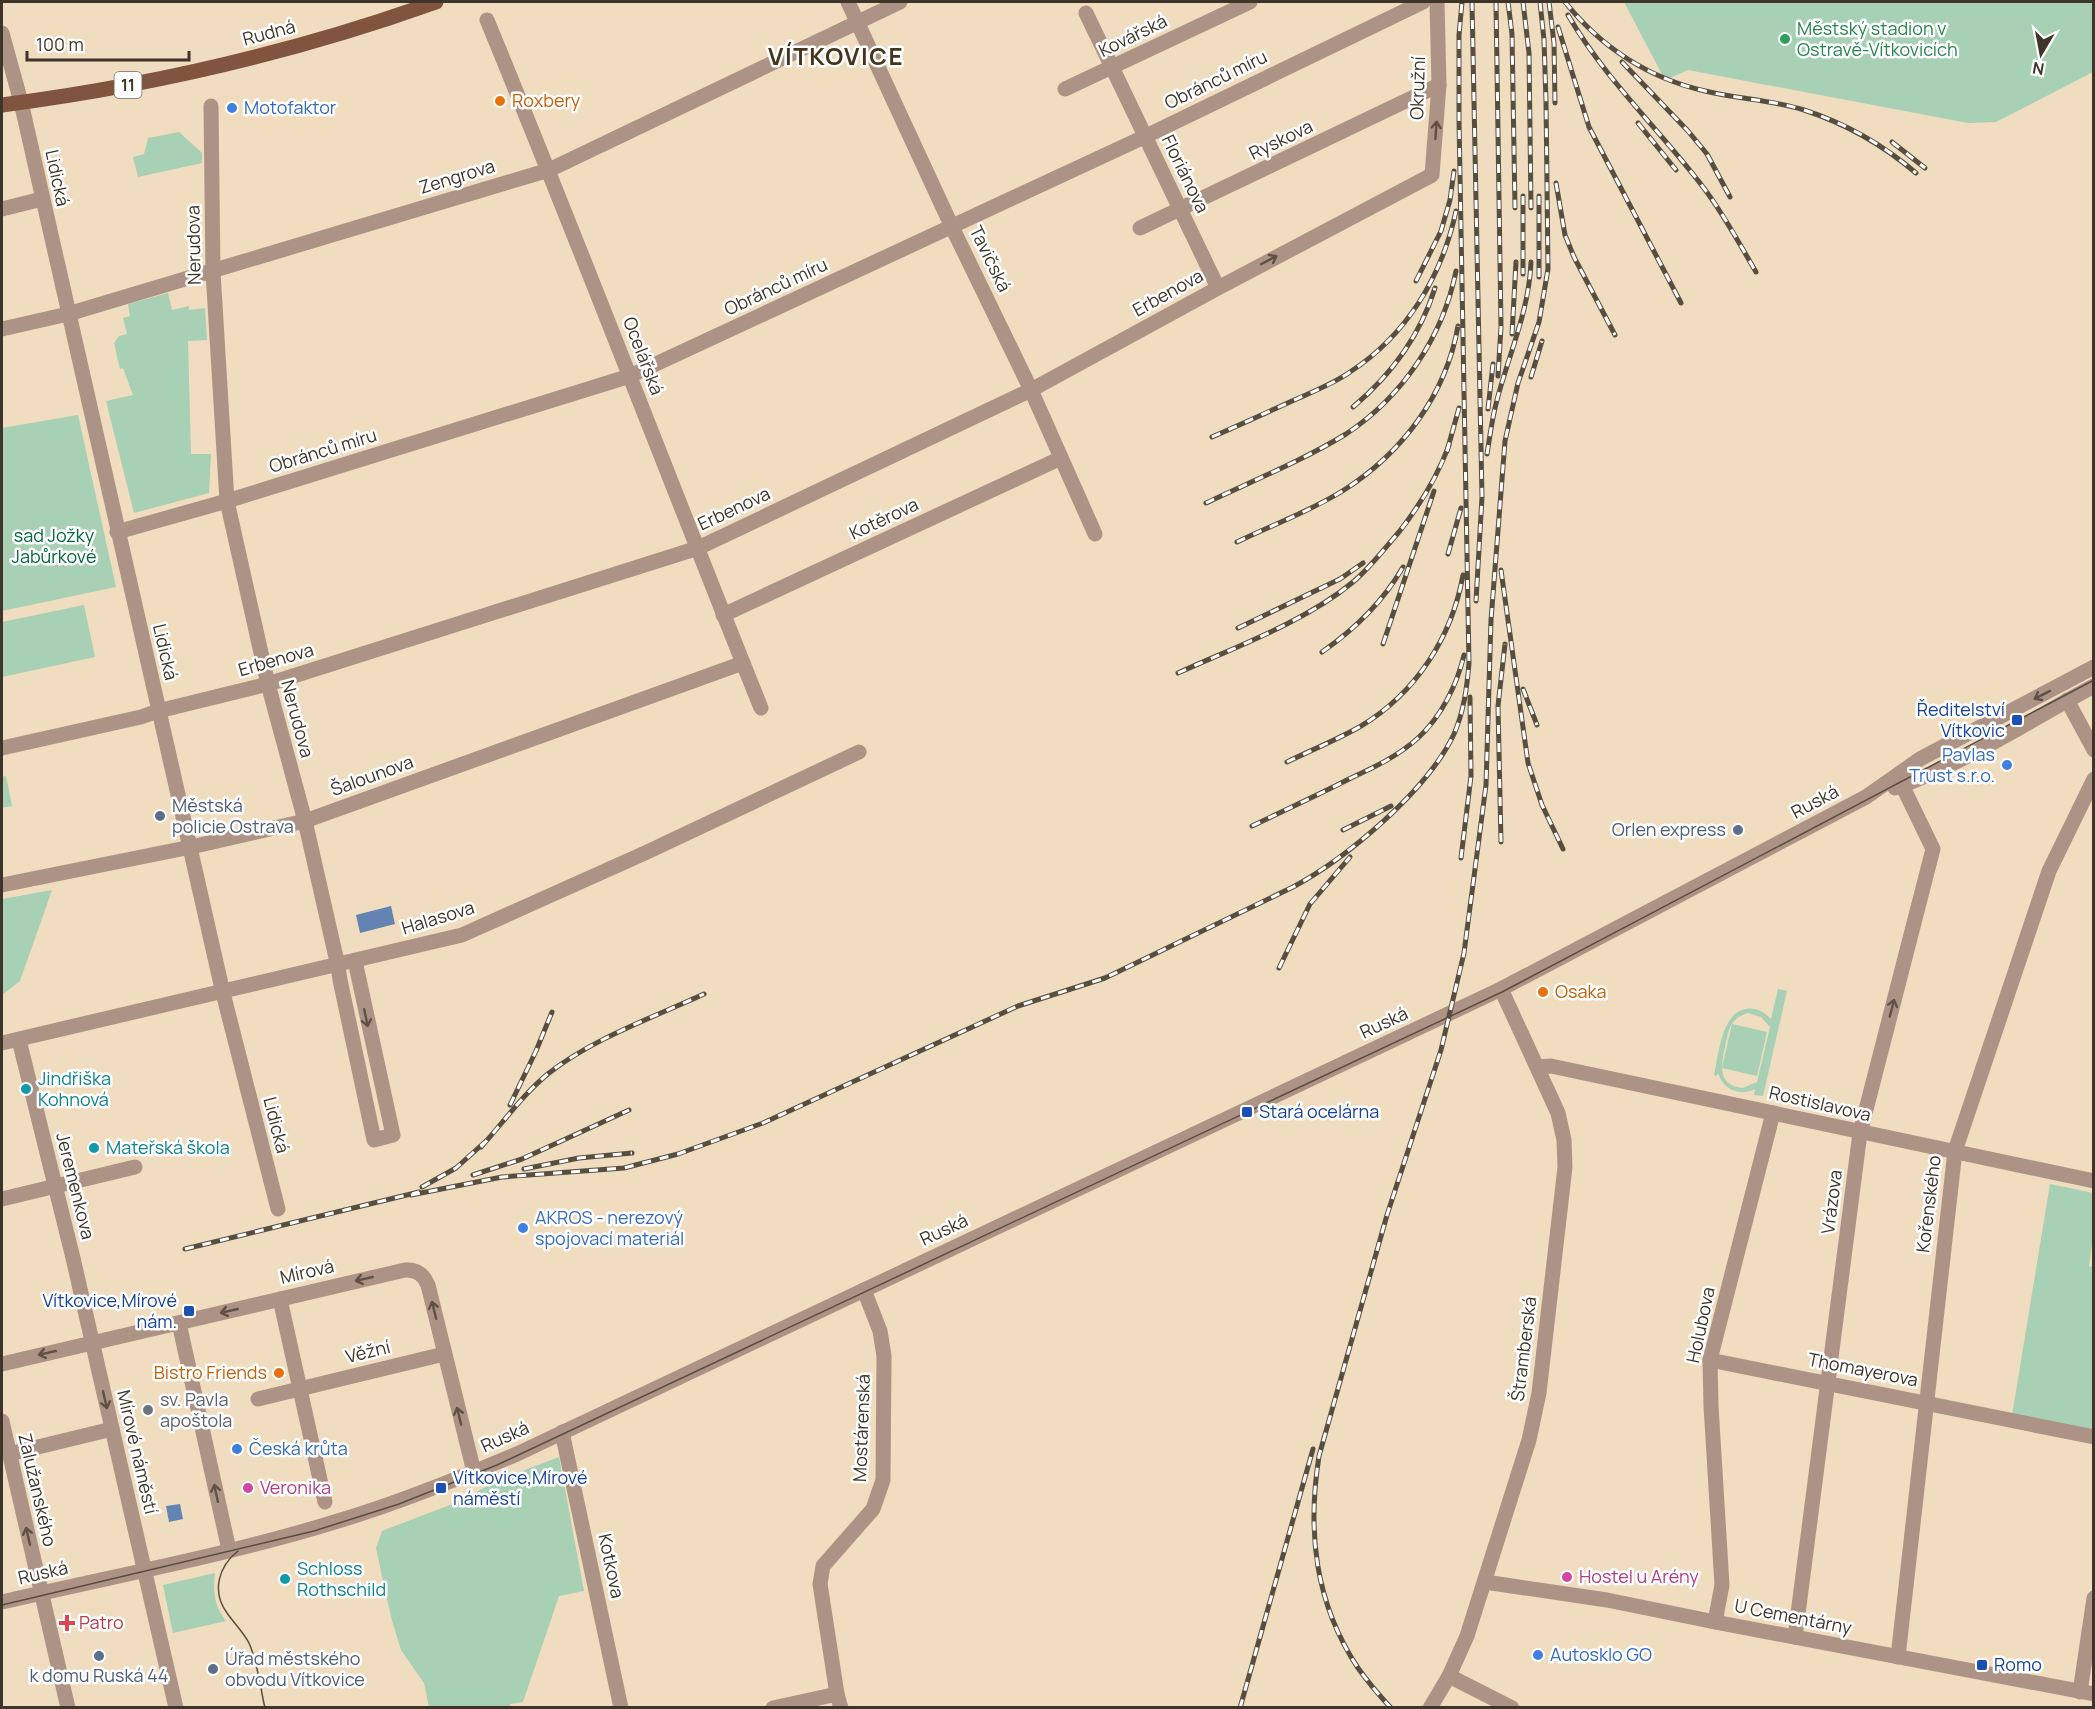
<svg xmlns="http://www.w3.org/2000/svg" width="2095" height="1709" font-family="Manrope,sans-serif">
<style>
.green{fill:#a7d0b5;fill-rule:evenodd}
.water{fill:#6384b3}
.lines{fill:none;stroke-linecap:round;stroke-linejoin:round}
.minor{stroke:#ad9386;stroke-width:15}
.major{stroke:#81543d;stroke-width:15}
.tram{stroke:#584e40;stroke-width:1.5}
.rail-casing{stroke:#584e40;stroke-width:5}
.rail{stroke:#fff;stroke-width:3;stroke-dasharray:9;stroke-linecap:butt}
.oneway{stroke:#5f5146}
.leisure-dot{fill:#2e9e5b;stroke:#fff;stroke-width:2}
.food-dot{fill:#e8710a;stroke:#fff;stroke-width:2}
.shop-dot{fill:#3f7fe0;stroke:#fff;stroke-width:2}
.transit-dot{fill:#1a4fb4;stroke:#fff;stroke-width:2}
.service-dot{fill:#5c6f8a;stroke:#fff;stroke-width:2}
.culture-dot{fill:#0f9aa8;stroke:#fff;stroke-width:2}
.worship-dot{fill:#6b7280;stroke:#fff;stroke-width:2}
.hotel-dot{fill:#d1479c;stroke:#fff;stroke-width:2}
.health-dot{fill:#e0444e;stroke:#fff;stroke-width:2}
.labels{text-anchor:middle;stroke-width:5;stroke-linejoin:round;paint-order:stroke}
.shield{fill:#fff;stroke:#77726a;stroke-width:1.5}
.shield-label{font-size:16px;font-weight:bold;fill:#3d352a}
.leisure-label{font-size:18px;fill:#27864d;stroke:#fff;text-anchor:start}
.street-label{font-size:18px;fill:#3d352a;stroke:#fff}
.food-label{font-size:18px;fill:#c56008;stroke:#fff;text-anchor:start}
.shop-label{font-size:18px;fill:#366cbe;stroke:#fff;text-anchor:start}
.park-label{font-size:18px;fill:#00683b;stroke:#fff}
.transit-label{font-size:18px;fill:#164399;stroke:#fff;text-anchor:start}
.service-label{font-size:18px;fill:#4e5e75;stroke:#fff;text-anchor:start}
.culture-label{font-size:18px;fill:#0d838f;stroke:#fff;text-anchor:start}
.worship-label{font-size:18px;fill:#5b616d;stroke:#fff;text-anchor:start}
.hotel-label{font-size:18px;fill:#b23c85;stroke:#fff;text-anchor:start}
.health-label{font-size:18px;fill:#be3a42;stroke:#fff;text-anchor:start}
.district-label{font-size:24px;font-weight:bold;letter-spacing:1.5px;fill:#44341c;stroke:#fff}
</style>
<rect width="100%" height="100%" fill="#f0dcbf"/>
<g class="green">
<path d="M1624 2H2093V72L1996 122 1968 123 1688 70 1665 80Z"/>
<path d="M179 132 202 153V163L138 177 133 157 144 154 148 138Z"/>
<path d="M168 293 172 310 189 306V310L205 308 207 340 188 341 191 454H211L209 493 134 513 106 401 133 395 123 368 120 369 114 343 119 336 127 334 123 318 130 316 128 304Z"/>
<path d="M78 415 116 587 2 611V428Z"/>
<path d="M84 605 95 657 2 677V622Z"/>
<path d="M6 776 12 806 2 808V777Z"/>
<path d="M52 890 20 981 2 995V899Z"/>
<path d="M1778 989 1787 991 1763 1096 1754 1095 1755 1089C1739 1097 1723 1089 1718 1073L1717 1076 1714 1075C1719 1055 1721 1013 1746 1009 1756 1007 1764 1012 1771 1019ZM1748 1013 1761 1017 1770 1027 1757 1082 1743 1088C1715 1085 1722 1062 1726 1042 1728 1034 1729 1026 1735 1020 1739 1016 1743 1015 1748 1013Z"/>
<path d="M1732 1024 1767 1032 1757 1076 1722 1068Z"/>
<path d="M2050 1184 2093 1193V1238L2089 1266 2094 1268 2093 1430 2012 1415Z"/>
<path d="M559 1457 584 1591 559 1596 523 1702 510 1704V1707H429L424 1683 401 1650 391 1617 376 1548 382 1531 460 1501 496 1481Z"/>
<path d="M215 1573C213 1593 214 1605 226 1621L173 1633 163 1585Z"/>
</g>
<g class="water">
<path d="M391 906 395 924 360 933 356 915Z"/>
<path d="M180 1504 183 1519 169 1522 166 1506Z"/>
</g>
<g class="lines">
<g class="minor">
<path d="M848 2 952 227 1031 390 1095 534"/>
<path d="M1086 13 1218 288"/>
<path d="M487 20C581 248 669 479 761 708"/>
<path d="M2 33 21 102 223 993 278 1209"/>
<path d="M1065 89 1250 2"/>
<path d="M211 106 213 272 227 501 268 684 305 821 338 966 340 980 374 1140 393 1135 355 961"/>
<path d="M2 209 42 199"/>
<path d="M1140 228 1439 85"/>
<path d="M2 329 68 314 549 170 900 2"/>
<path d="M117 532 227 501 630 376 1144 137 1423 2"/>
<path d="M723 615 1061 458"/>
<path d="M2067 700 2094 750"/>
<path d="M2 748 141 717 158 711 268 684 698 548 1031 390 1218 288 1432 175 1439 85 1437 2"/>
<path d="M1895 788C1966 763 2028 721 2094 686"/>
<path d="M2 885 191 847 305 821 743 663"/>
<path d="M19 1040 73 1258 176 1708"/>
<path d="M2 1043 462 935 645 853 859 752"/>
<path d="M1537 1067 1551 1066 2094 1181"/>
<path d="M2 1199 135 1167"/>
<path d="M280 1299 325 1502"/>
<path d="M179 1323 229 1550"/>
<path d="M1710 1360 2094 1437"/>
<path d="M2 1364 405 1270C417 1269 424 1275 428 1285L474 1472"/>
<path d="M258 1399 444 1354"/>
<path d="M2 1421 68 1708"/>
<path d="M562 1432 621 1708"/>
<path d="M9 1454 112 1429"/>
<path d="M1485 1582 1607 1600 1715 1622 2094 1694"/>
<path d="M2 1602C114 1576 228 1555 338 1521 399 1503 458 1479 517 1454L1501 989 1866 797 1920 759 2094 667"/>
<path d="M1715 1622 1722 1585 1711 1406 1710 1360 1773 1113"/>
<path d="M1795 1637 1860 1133 1933 849 1902 785"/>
<path d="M1898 1657 1955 1151 2049 871 2094 779"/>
<path d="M1449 1676 1512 1708"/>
<path d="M2080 1692 2094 1598"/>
<path d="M837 1694 820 1584 823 1566 873 1509 883 1480 884 1356 880 1331 864 1290"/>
<path d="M773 1708 837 1694 841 1708"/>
<path d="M1430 1708 1449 1676 1467 1636 1529 1440 1539 1393 1565 1167 1564 1140 1558 1113 1501 989"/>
</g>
<path class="major" d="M2 105C150 86 296 52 436 2"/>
<g class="tram">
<path d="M238 1551C219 1566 211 1591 227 1613 234 1623 243 1632 249 1643 258 1663 260 1687 265 1708"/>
<path d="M2 1605 314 1531 399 1504 497 1465 1502 992 2094 680"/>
</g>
<defs>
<g id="rail">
<path d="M1472 2 1482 497 1476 601"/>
<path d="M1496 2 1501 327 1498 376"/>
<path d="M1508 2 1512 34 1515 208"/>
<path d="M1523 2 1529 53 1531 208"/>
<path d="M1549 2 1554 43 1555 103"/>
<path d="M1565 2C1601 47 1648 78 1705 91 1738 99 1772 100 1804 110 1847 124 1882 144 1916 173"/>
<path d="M1568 15C1605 79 1658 128 1703 187 1723 213 1739 243 1756 272"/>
<path d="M1558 27 1589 127 1681 303"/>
<path d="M1622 62 1688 131 1707 154 1730 197"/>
<path d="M1638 123 1676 170"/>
<path d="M1892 142 1925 168"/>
<path d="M1556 183 1565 235 1574 257 1615 335"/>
<path d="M1523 196V274"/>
<path d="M1539 277V196"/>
<path d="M1416 281 1441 231 1450 200 1454 171"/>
<path d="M1512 334 1516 262"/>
<path d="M1531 377 1542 341"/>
<path d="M1353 407C1390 376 1420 336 1435 288"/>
<path d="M1488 409 1493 364"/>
<path d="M1212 437C1239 425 1266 413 1292 401 1312 392 1333 384 1350 372 1407 335 1442 276 1456 211"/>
<path d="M1447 451 1459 408"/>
<path d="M1487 454C1490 436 1492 418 1497 400 1509 354 1529 311 1531 262"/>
<path d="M1206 503C1252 481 1302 461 1346 434 1402 397 1443 337 1456 271"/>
<path d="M1237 542C1272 525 1311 511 1344 490 1402 453 1446 395 1458 326"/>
<path d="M1448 554 1461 508"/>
<path d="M1501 570 1528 763 1542 805 1563 849"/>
<path d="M1238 628 1340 579 1363 563"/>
<path d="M1383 644 1434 491"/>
<path d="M1322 652C1355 629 1383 602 1403 567"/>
<path d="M1178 673C1235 647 1305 622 1353 582 1370 568 1384 549 1399 532 1420 505 1437 478 1449 445"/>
<path d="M1523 689 1537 725"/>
<path d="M1287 762C1311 750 1337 740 1361 726 1416 693 1452 637 1463 575"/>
<path d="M1252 826C1285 810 1318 795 1351 778 1375 767 1398 756 1418 738 1441 717 1457 685 1464 655"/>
<path d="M1343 830 1391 806"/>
<path d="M1501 842 1498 706 1505 644"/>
<path d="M1461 858 1471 776 1470 697"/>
<path d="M1279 968 1310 904 1350 857"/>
<path d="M510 1105 536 1051 552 1012"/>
<path d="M481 1147C503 1123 523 1094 549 1073 594 1038 652 1018 704 994"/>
<path d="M524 1169 579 1158 632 1153"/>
<path d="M473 1175 522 1159 629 1110"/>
<path d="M422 1187 456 1168 485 1142"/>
<path d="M411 1195 502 1177 624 1168 678 1154 763 1123 1018 1006 1105 978 1293 887C1347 858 1428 790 1454 734 1464 711 1467 687 1469 663L1459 120V35L1462 2"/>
<path d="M185 1249 419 1192"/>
<path d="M1240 1708 1313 1449"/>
<path d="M1391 1708C1379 1695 1368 1682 1358 1668 1315 1603 1307 1532 1319 1456L1387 1215 1441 1050 1464 953 1486 785 1491 620 1505 441 1518 383 1539 322 1548 269 1546 101 1544 40 1540 2"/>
</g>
</defs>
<use href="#rail" class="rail-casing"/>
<use href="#rail" class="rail"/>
</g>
<defs><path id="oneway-shaft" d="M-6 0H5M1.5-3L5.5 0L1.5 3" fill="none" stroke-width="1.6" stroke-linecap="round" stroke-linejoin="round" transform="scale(1.5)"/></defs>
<g class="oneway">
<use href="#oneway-shaft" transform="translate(1436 130) rotate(-86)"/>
<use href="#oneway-shaft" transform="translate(1269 260) rotate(-28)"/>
<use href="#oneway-shaft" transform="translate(2042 695) rotate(153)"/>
<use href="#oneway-shaft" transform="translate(1892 1008) rotate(-75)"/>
<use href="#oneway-shaft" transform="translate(366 1018) rotate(78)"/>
<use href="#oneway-shaft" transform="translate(364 1279) rotate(167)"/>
<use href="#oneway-shaft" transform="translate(434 1310) rotate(-104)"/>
<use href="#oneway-shaft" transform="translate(229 1311) rotate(167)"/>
<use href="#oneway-shaft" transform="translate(47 1353) rotate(167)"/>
<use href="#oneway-shaft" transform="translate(105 1400) rotate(77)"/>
<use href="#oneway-shaft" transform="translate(459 1416) rotate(-104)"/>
<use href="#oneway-shaft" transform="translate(216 1493) rotate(-102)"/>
<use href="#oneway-shaft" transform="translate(28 1536) rotate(-103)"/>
</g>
<circle class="leisure-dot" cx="1785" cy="39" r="6"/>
<g class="food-dot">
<circle cx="500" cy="101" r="6"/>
<circle cx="1543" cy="992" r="6"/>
<circle cx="279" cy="1373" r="6"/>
</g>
<g class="shop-dot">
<circle cx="232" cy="108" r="6"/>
<circle cx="2007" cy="765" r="6"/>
<circle cx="523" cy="1228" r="6"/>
<circle cx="237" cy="1449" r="6"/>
<circle cx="1538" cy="1655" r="6"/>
</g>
<g class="transit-dot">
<rect x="2011" y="714" width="12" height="12" rx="3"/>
<rect x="1241" y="1106" width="12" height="12" rx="3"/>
<rect x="183" y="1305" width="12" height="12" rx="3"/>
<rect x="435" y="1482" width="12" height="12" rx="3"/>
<rect x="1976" y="1659" width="12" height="12" rx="3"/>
</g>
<g class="service-dot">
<circle cx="160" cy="816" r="6"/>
<circle cx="1738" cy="830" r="6"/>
<circle cx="99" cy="1656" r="6"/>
<circle cx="213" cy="1669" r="6"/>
</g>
<g class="culture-dot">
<circle cx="26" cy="1089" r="6"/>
<circle cx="94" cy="1148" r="6"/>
<circle cx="285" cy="1579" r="6"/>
</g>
<circle class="worship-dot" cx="148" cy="1410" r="6"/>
<g class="hotel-dot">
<circle cx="248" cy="1488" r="6"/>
<circle cx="1567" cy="1577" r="6"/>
</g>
<path class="health-dot" d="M64 1614h6v6h6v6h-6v6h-6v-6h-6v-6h6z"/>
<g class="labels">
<rect class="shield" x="114.5" y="72" width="27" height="26" rx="4.5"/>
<g class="shield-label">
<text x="128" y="91">11</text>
</g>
<g class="leisure-label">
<text x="1797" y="35">Městský stadion v<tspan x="1797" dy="21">Ostravě-Vítkovicích</tspan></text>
</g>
<g class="street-label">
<text transform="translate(269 33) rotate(-15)" y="6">Rudná</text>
<text transform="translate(1133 36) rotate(-26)" y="6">Kovářská</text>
<text transform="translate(1216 80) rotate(-26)" y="6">Obránců míru</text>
<text transform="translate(1418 88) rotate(-88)" y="6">Okružní</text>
<text transform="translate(1281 140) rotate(-26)" y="6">Ryskova</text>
<text transform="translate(1185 174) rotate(64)" y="6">Floriánova</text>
<text transform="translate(457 177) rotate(-17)" y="6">Zengrova</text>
<text transform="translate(57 178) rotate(78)" y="6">Lidická</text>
<text transform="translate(194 245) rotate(-91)" y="6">Nerudova</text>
<text transform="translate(990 259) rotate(64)" y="6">Tavičská</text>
<text transform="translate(776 287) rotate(-25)" y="6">Obránců míru</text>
<text transform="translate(1168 293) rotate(-29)" y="6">Erbenova</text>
<text transform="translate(643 356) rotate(69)" y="6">Ocelářská</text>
<text transform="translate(323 451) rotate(-17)" y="6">Obránců míru</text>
<text transform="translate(734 509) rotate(-25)" y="6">Erbenova</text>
<text transform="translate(884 519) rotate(-25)" y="6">Kotěrova</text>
<text transform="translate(165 652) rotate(77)" y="6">Lidická</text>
<text transform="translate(276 660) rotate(-16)" y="6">Erbenova</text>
<text transform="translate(297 719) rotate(75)" y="6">Nerudova</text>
<text transform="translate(372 776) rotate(-20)" y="6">Šalounova</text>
<text transform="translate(1815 802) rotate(-28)" y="6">Ruská</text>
<text transform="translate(438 918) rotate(-17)" y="6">Halasova</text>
<text transform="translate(1384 1023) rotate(-25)" y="6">Ruská</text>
<text transform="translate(1820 1104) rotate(13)" y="6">Rostislavova</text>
<text transform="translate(276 1125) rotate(76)" y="6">Lidická</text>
<text transform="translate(75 1186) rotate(76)" y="6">Jeremenkova</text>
<text transform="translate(1832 1202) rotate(-83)" y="6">Vrázova</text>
<text transform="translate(1929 1204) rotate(-83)" y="6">Kořenského</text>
<text transform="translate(944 1230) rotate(-25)" y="6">Ruská</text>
<text transform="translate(307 1272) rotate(-13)" y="6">Mírová</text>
<text transform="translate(1701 1325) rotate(-78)" y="6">Holubova</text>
<text transform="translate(1524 1349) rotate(-83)" y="6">Štramberská</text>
<text transform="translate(368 1352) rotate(-14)" y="6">Věžní</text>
<text transform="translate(1863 1370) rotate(11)" y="6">Thomayerova</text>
<text transform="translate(862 1428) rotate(-88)" y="6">Mostárenská</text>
<text transform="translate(505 1437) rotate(-24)" y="6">Ruská</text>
<text transform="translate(137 1452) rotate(77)" y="6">Mírové náměstí</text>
<text transform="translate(37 1490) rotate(77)" y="6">Zalužanského</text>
<text transform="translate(611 1566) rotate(78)" y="6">Kotkova</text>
<text transform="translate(43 1573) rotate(-13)" y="6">Ruská</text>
<text transform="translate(1793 1617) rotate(11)" y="6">U Cementárny</text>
</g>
<g class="food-label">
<text x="512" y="107">Roxbery</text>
<text x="1555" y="998">Osaka</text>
<text x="267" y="1379" text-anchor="end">Bistro Friends</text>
</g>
<g class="shop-label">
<text x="244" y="114">Motofaktor</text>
<text x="1995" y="761" text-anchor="end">Pavlas<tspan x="1995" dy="21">Trust s.r.o.</tspan></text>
<text x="535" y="1224">AKROS - nerezový<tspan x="535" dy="21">spojovací materiál</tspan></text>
<text x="249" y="1455">Česká krůta</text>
<text x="1550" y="1661">Autosklo GO</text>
</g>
<g class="park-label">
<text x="54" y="542">sad Jožky<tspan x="54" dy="21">Jabůrkové</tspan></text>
</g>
<g class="transit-label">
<text x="2005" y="716" text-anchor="end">Ředitelství<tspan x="2005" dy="21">Vítkovic</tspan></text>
<text x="1259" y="1118">Stará ocelárna</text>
<text x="177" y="1307" text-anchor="end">Vítkovice,Mírové<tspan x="177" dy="21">nám.</tspan></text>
<text x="453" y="1484">Vítkovice,Mírové<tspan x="453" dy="21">náměstí</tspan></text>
<text x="1994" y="1671">Romo</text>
</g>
<g class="service-label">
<text x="172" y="812">Městská<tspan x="172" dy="21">policie Ostrava</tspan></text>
<text x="1726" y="836" text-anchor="end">Orlen express</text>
<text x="225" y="1665">Úřad městského<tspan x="225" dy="21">obvodu Vítkovice</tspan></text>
<text x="99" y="1682" text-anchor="middle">k domu Ruská 44</text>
</g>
<g class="culture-label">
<text x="38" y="1085">Jindřiška<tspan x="38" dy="21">Kohnová</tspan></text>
<text x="106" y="1154">Mateřská škola</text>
<text x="297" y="1575">Schloss<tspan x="297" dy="21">Rothschild</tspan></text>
</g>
<g class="worship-label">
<text x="160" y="1406">sv. Pavla<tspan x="160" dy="21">apoštola</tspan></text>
</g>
<g class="hotel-label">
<text x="260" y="1494">Veronika</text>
<text x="1579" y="1583">Hostel u Arény</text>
</g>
<g class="health-label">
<text x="79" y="1629">Patro</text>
</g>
<g class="district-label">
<text x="836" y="65">VÍTKOVICE</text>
</g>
</g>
<rect width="2095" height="1709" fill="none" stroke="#3d352a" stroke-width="6"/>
<g transform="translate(2041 54) rotate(190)" stroke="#ffffff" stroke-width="4.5" paint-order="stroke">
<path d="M0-4.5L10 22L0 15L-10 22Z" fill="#3d352a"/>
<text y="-9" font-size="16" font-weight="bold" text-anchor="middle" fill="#3d352a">N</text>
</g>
<path d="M27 51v9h162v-9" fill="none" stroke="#3d352a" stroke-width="3"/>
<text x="36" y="51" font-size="18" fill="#3d352a" stroke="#ffffff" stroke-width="4.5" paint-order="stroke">100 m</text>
</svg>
